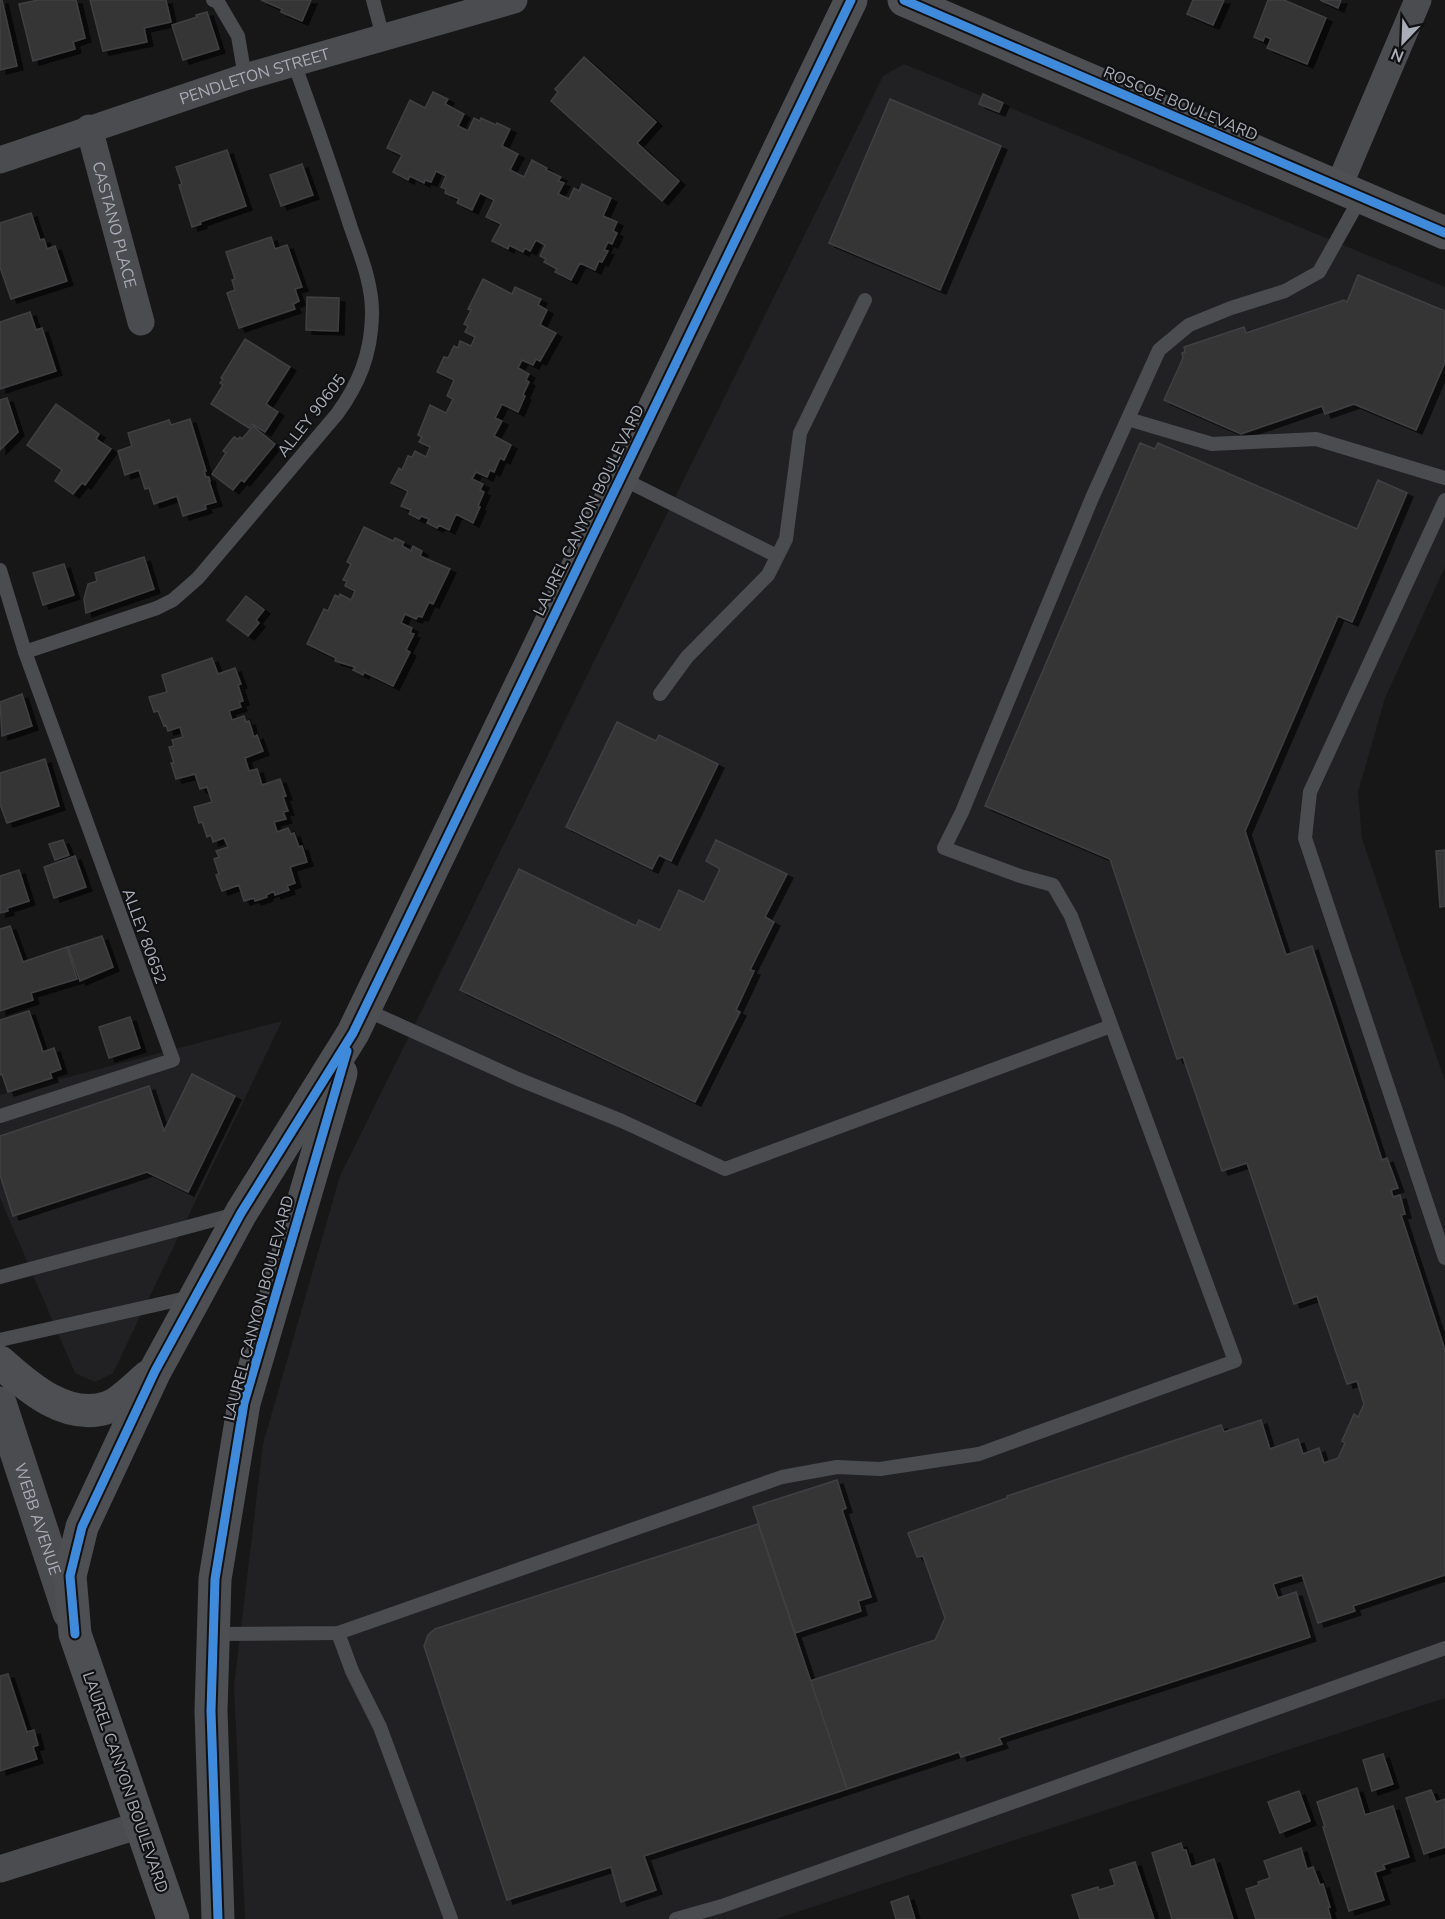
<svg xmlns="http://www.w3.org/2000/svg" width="1445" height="1919" font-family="'Nunito Sans',sans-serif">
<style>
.built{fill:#212123}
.building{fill:#353536;stroke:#3f4043;stroke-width:1.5;filter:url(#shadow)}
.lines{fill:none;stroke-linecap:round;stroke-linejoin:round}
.service{stroke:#4b4c50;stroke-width:14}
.minor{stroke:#4b4c50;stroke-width:27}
.tertiary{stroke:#4b4c50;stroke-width:33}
.primary{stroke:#4d4f52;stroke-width:33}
.cycleway-casing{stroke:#111113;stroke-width:13}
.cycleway{stroke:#408adc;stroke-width:9}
.labels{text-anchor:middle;stroke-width:4.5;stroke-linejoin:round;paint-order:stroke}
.street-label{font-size:16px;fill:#a8adb8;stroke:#111113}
</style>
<defs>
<filter id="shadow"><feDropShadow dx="6" dy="4" stdDeviation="0" flood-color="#0009"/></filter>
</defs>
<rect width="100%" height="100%" fill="#171717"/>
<g class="built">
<path d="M904 64 1445 287V567L1385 698 1358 792 1362 839 1445 1081V1698L776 1919H245L234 1686 263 1444 340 1176 883 76Z"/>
<path d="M282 1021 113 1373 95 1382 75 1373 0 1198V1095Z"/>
</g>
<g class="building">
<path d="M0 0H2L17 66 0 70Z"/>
<path d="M38 0H76L85 38 73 42 75 49 33 61 19 4Z"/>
<path d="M90 0H166L171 22 144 28 147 42 103 51Z"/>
<path d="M261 0H311L302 21 281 12 282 9Z"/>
<path d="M1193 0H1224L1213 25 1187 14Z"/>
<path d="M1268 0H1284L1326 18 1307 64 1267 48 1271 39 1265 36 1263 41 1254 37Z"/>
<path d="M1320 0H1341L1338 8Z"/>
<path d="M207 12 219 49 183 60 172 25 197 17 196 15Z"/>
<path d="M584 57 656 122 637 143 679 181 662 201 551 101 558 92 555 89Z"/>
<path d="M433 92 448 99 445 104 464 114 458 126 468 131 474 118 480 121 481 118 496 125 497 123 510 129 502 146 518 154 510 170 524 177 532 160 547 168 546 170 561 177 558 181 564 183 558 194 569 199 574 188 579 191 582 184 611 198 603 216 617 222 613 231 617 233 612 244 608 242 604 250 608 251 602 262 599 261 595 270 580 263 571 280 555 272 557 269 544 262 546 259 540 256 545 245 536 240 530 251 525 248 523 252 509 245 508 249 492 241 501 224 486 217 494 200 480 193 472 210 457 203 459 199 445 193 446 189 441 187 446 176 436 171 431 182 425 180 424 183 410 176 408 180 393 172 402 155 387 148 410 100 425 108Z"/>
<path d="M983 94 1003 103 999 112 979 104Z"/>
<path d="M890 99 1001 146 940 290 829 243Z"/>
<path d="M227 150 246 206 200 222 201 224 192 227 179 185 182 184 176 167Z"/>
<path d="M302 164 313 195 281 206 270 175Z"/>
<path d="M31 213 40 240 44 239 47 249 55 246 67 281 11 299 0 267V223Z"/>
<path d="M271 237 275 249 287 245 302 287 295 289 299 301 293 304 295 309 239 328 227 293 235 290 232 280 235 279 226 252Z"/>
<path d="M1358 275 1445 311V362L1416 430 1354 404 1325 414 1322 406 1241 434 1164 400 1183 358 1182 353 1185 352 1184 347 1244 327 1246 333 1344 300 1347 302Z"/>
<path d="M483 279 512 294 515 287 541 299 538 305 547 310 540 325 556 333 540 361 536 359 533 365 522 360 518 368 529 374 526 380 529 382 523 395 525 396 518 412 502 404 495 418 502 421 494 436 511 445 504 460 500 458 494 472 490 470 487 477 476 472 472 479 483 484 480 490 484 492 478 506 480 507 473 523 456 514 449 530 439 525 437 528 427 523 429 519 421 516 419 519 409 514 411 510 401 506 408 491 391 483 399 468 402 470 408 456 412 457 415 451 426 457 430 447 419 442 422 437 418 435 430 405 446 413 453 399 447 396 454 380 437 372 444 357 448 358 454 346 458 348 460 341 471 346 475 337 465 332 468 326 464 324 471 310 468 309Z"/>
<path d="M307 297 339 298 338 331 306 330Z"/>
<path d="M30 312 36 330 42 328 56 371 0 389V322Z"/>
<path d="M245 339 290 367 266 404 278 412 265 432 252 424 249 428 211 404 223 385 220 383 223 379 221 378Z"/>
<path d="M7 398 18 432 0 450V400Z"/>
<path d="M56 404 99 434 96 439 111 449 85 485 82 483 73 494 55 481 62 470 27 445Z"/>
<path d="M190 419 206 471H204L206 477H209L210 481H209L216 502 205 505 206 509 183 516 177 496 154 504 149 488 145 489 139 470 125 475 118 451 132 446 128 433 169 420 171 425Z"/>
<path d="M253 426 275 444 244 482 241 480 233 490 212 474 226 453 223 451 234 437 238 439 240 437 242 439Z"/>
<path d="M1140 443 1155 449 1158 443 1357 529 1378 480 1407 493 1352 622 1338 616 1245 831 1286 955 1312 946 1382 1160 1387 1158 1398 1188 1391 1190 1393 1197 1400 1195 1405 1214 1401 1215 1445 1350V1575L1353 1606 1355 1611 1318 1623 1302 1575 1273 1584 1278 1598 1296 1592 1310 1637 999 1738 1002 1744 961 1757 959 1752 847 1789 810 1681 935 1640 945 1618 923 1556 917 1557 908 1533 1007 1498V1496L1221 1425 1224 1432 1261 1420 1270 1449 1298 1439 1303 1454 1319 1448 1324 1463 1338 1458 1345 1443 1342 1441 1354 1414 1358 1417 1364 1404 1357 1381 1347 1384 1317 1296 1294 1304 1247 1163 1222 1171 1183 1057 1177 1059 1110 859 985 806Z"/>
<path d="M364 527 393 541 395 538 404 542 402 546 411 551 413 546 422 551 420 556 450 569 433 604 429 602 422 617 418 616 416 619 405 614 401 623 412 628 410 633 414 634 406 650 410 652 393 686 364 672 363 675 353 670 355 667 335 661 336 658 307 644 324 609 328 611 335 595 339 597 340 594 351 600 355 591 345 586 347 581 343 580 351 564 347 562Z"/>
<path d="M144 557 154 589 86 613 84 599 88 584 97 581 95 573Z"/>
<path d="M64 564 74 595 43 605 33 573Z"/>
<path d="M246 596 264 610 256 620 259 623 248 636 227 620Z"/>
<path d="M212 658 218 674 235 668 241 684 238 685 243 701 239 702 241 707 229 711 232 720 244 716 246 722 249 721 254 737 257 735 263 751 245 758 249 771 257 769 262 785 280 779 286 796 283 797 288 811 283 812 286 819 274 822 277 832 288 828 291 834 294 833 299 847 302 846 307 862 290 867 295 883 287 886 289 890 275 895 274 891 266 895 267 897 255 901 254 898 244 901 239 885 222 891 216 875 219 874 214 859 219 857 216 851 228 847 224 838 213 842 211 835 207 837 202 822 199 823 194 807 212 802 207 787 200 789 195 774 176 779 171 763H174L169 747 174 746 172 740 183 737 180 727 168 731 166 725 164 726 158 711 154 712 149 697 167 692 162 675Z"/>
<path d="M22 694 32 726 2 736 0 702Z"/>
<path d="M617 722 656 741 659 735 718 764 671 861 659 855 652 869 566 827Z"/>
<path d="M45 759 59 806 7 823 0 804V773Z"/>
<path d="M63 840 69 855 55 860 49 844Z"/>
<path d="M716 840 787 874 765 917 774 922 750 970 754 971 736 1010 740 1012 695 1102 460 990 519 869 636 926 639 920 660 930 679 890 704 902 720 869 706 861Z"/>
<path d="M1445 850V906L1440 907 1436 851Z"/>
<path d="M75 856 86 887 54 898 44 867Z"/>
<path d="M19 870 29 901 7 908 8 911 0 913V876Z"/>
<path d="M10 926 23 962 67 947 77 979 31 993 33 1000 0 1011V929Z"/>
<path d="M102 936 113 967 80 981 68 947Z"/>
<path d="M29 1011 43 1052 54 1048 61 1069 50 1073 52 1078 8 1092 2 1074 0 1075V1020Z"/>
<path d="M130 1017 140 1048 109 1058 99 1027Z"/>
<path d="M192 1074 235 1096 188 1192 147 1172 13 1216 0 1175V1136L149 1086 164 1131Z"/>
<path d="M837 1480 846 1508 842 1510 871 1597 858 1601 861 1611 795 1633 753 1507Z"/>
<path d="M758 1524 847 1789 644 1856 656 1890 621 1902 611 1867 507 1900 424 1646 428 1635 435 1629Z"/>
<path d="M8 1674 27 1732 34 1730 38 1745 33 1747 37 1759 0 1771V1676Z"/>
<path d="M1383 1754 1393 1784 1372 1791 1363 1760Z"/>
<path d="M1357 1788 1365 1815 1393 1806 1409 1857 1383 1865 1385 1869 1375 1872 1384 1900 1349 1911 1323 1827H1325L1317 1802Z"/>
<path d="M1431 1790 1436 1802 1445 1799V1847L1424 1854 1406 1798Z"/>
<path d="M1299 1791 1310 1821 1280 1833 1268 1802Z"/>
<path d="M1181 1843 1183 1850H1186L1191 1867 1214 1859 1233 1919H1172L1152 1853Z"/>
<path d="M1301 1848 1307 1869 1313 1867 1320 1885 1323 1884 1330 1907 1328 1908 1331 1919H1256L1246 1889 1259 1885 1258 1882 1270 1878 1264 1861Z"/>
<path d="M1135 1862 1154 1919H1080L1072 1895 1098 1887 1099 1890 1115 1885 1110 1870Z"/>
<path d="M908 1896 915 1919H896L891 1902Z"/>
</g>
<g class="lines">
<g class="service">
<path d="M213 0 218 2 238 36 245 77"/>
<path d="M373 0 383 37"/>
<path d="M1128 419 1212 444 1316 439 1445 478"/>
<path d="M621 478 777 556"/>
<path d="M1445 500 1310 792 1305 838 1445 1258"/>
<path d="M0 570 25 652 173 1060 0 1116"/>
<path d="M25 652 157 608 173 600 198 578 337 414C359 384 371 354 372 316 373 286 361 256 351 228 333 172 314 118 294 63"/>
<path d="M660 694 687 657 768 575 786 539 800 433 865 300"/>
<path d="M364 1009 518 1079 622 1121 725 1169 1111 1026"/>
<path d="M0 1277 236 1214"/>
<path d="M0 1340 191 1297"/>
<path d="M338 1633 352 1671 380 1727 451 1919"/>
<path d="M213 1634 338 1633 782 1477 837 1467 880 1469 979 1454 1235 1361 1071 916 1053 885 1020 876 944 848 962 812 1092 498 1159 350 1189 325 1231 308 1285 291 1319 272 1361 197"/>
<path d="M676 1919 722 1906 1445 1648"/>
</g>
<g class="minor">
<path id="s1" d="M89 128 141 322"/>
<path id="s2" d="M0 160 245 77 514 0"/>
<path d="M1338 188 1418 0"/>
<path d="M0 1869 140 1825"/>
</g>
<path class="tertiary" id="s3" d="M0 1403 69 1613"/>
<g class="primary">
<path d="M904 0 1445 233"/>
<path d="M0 1362C29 1388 68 1422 109 1407 121 1403 139 1384 149 1376"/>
<path d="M173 1919 75 1634 70 1576 82 1527 155 1371 196 1296 241 1213 353 1033 851 0"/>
<path d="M218 1919 211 1711 215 1579 244 1403 341 1073"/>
</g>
<defs>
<g id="cycleway">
<path d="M904 0 1445 233"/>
<path d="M75 1634 70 1576 82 1527 155 1371 241 1213 353 1033 851 0"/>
<path d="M218 1919 211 1711 215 1579 244 1403 347 1051"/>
</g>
</defs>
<use href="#cycleway" class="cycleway-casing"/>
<use href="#cycleway" class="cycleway"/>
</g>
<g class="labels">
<g class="street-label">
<text dy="6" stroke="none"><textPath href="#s2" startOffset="268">PENDLETON STREET</textPath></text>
<text transform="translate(1181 103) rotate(23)" y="6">ROSCOE BOULEVARD</text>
<text dy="6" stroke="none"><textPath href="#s1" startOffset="100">CASTANO PLACE</textPath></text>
<text transform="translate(311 415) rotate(-52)" y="6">ALLEY 90605</text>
<text transform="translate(588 510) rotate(-64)" y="6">LAUREL CANYON BOULEVARD</text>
<text transform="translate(145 936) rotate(70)" y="6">ALLEY 80652</text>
<text transform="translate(258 1308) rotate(-75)" y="6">LAUREL CANYON BOULEVARD</text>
<text dy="6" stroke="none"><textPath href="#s3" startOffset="122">WEBB AVENUE</textPath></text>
<text transform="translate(126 1782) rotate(71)" y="6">LAUREL CANYON BOULEVARD</text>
</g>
</g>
<g transform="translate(1403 42) rotate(203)" stroke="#111113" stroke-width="4.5" paint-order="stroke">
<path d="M0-4.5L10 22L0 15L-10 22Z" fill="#a8adb8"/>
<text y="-9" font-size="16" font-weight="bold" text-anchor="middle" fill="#a8adb8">N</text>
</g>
</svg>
